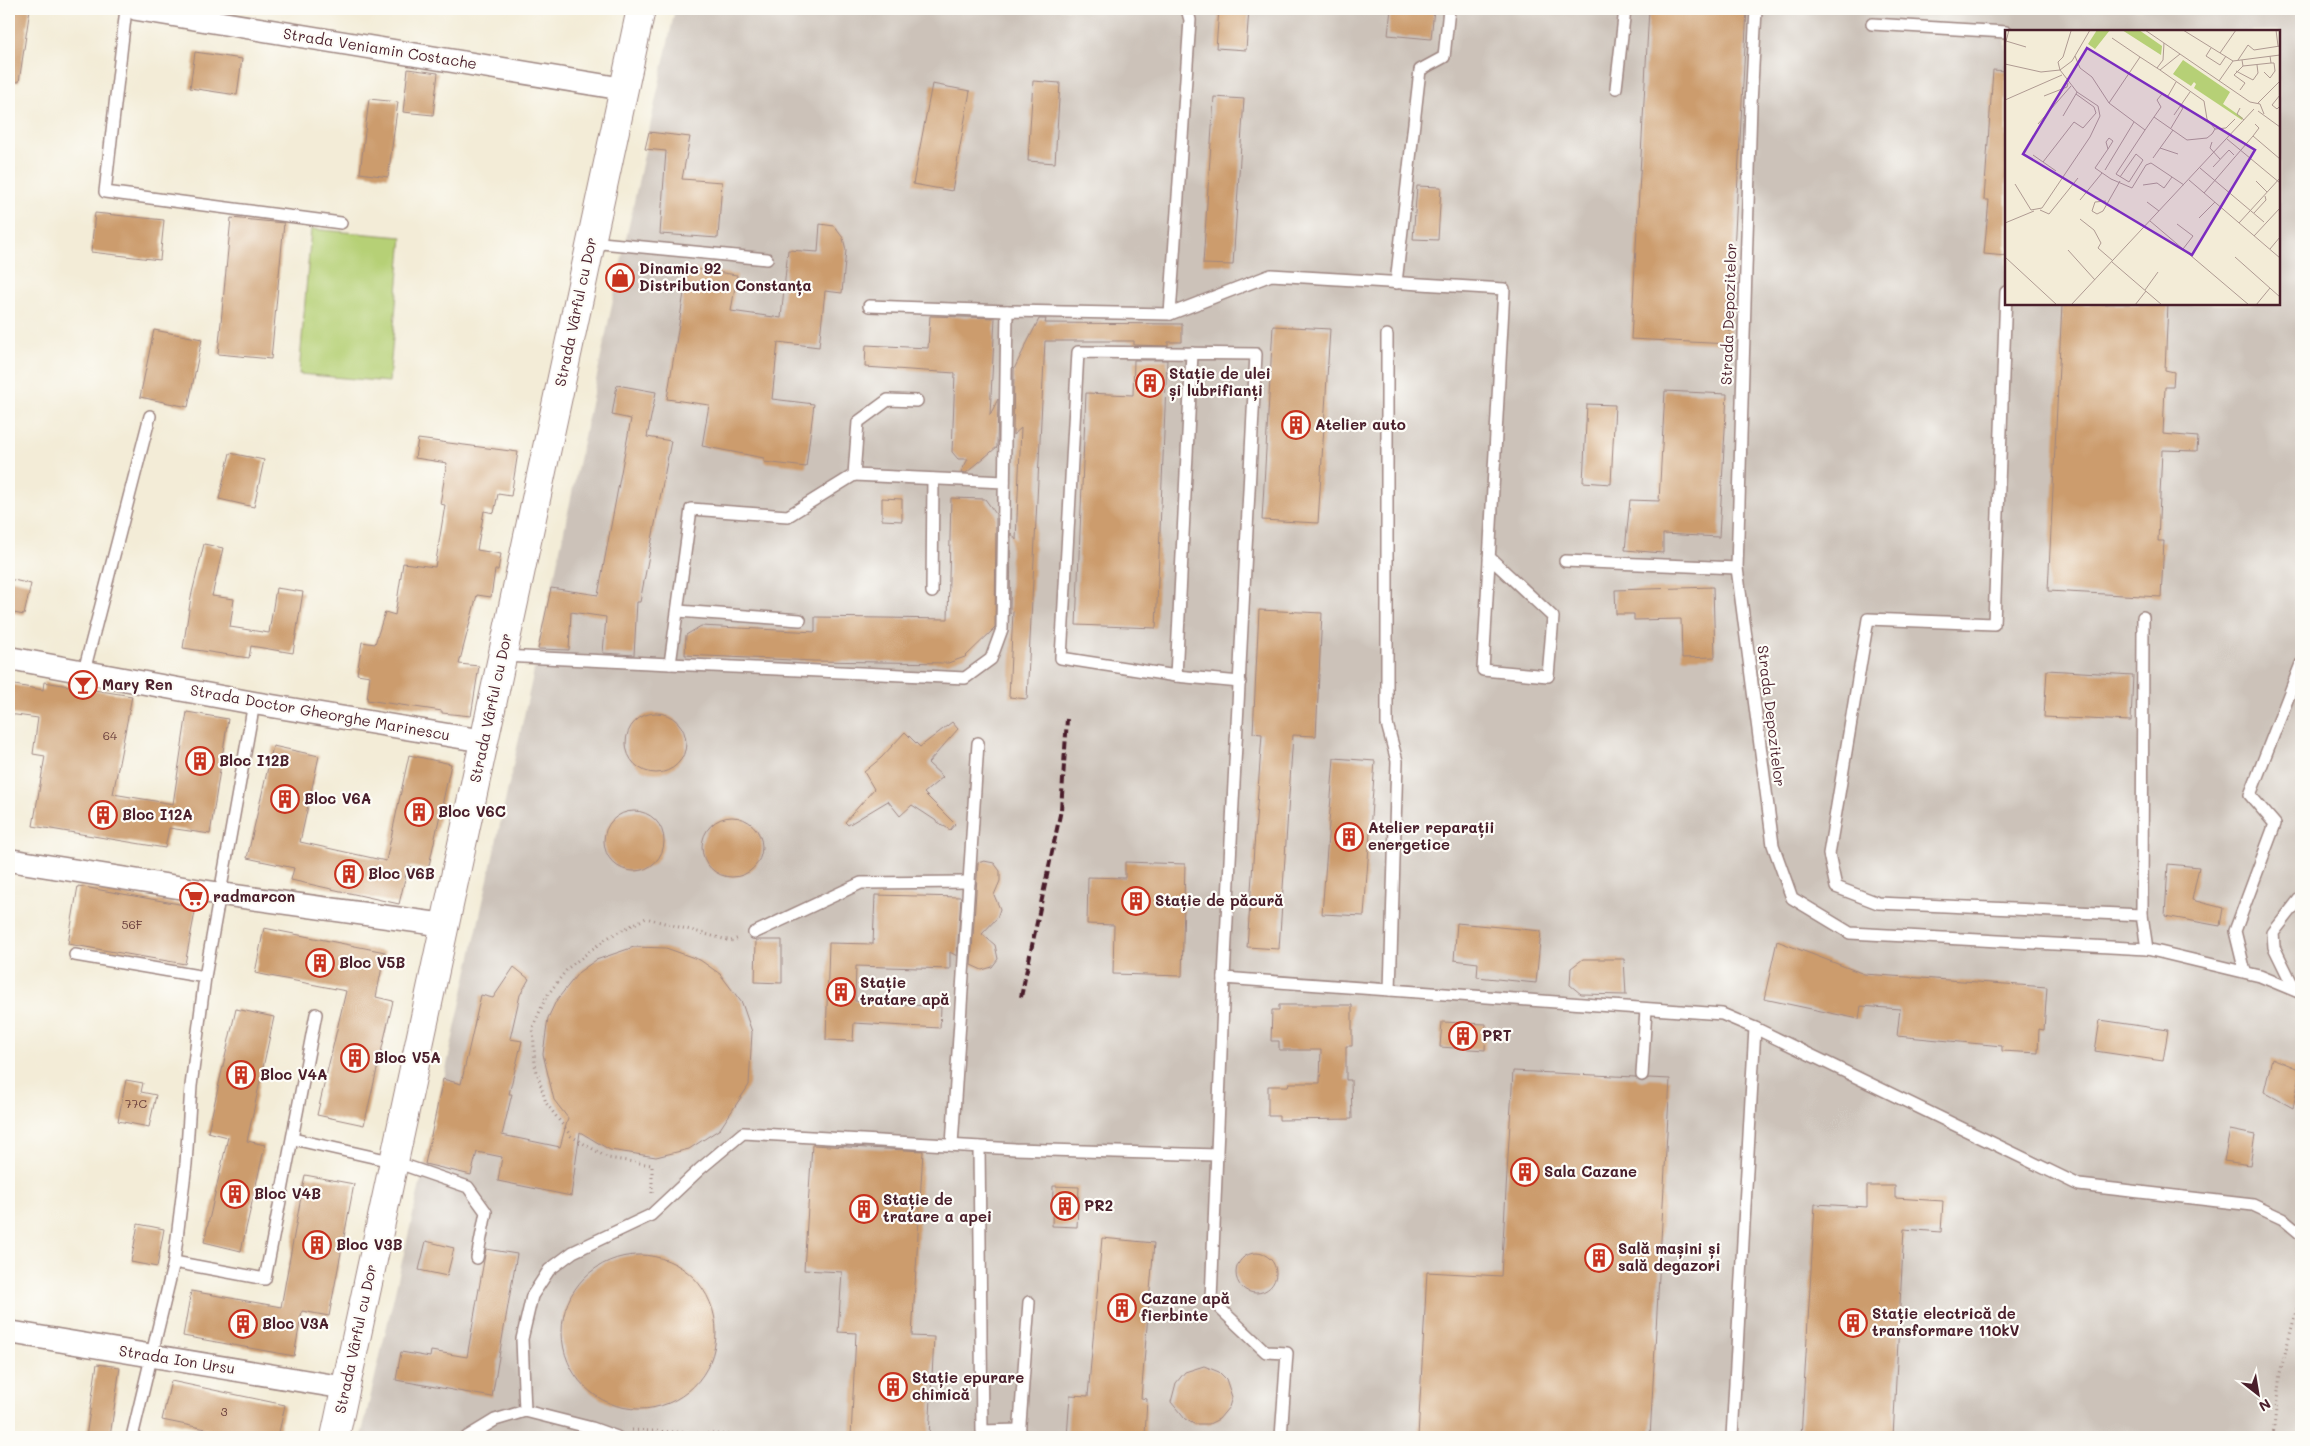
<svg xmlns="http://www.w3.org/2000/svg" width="2310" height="1446" font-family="Mali,sans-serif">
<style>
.industrial{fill:#ccc2b9;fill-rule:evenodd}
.pitch{fill:#b6d076;stroke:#807850}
.building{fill:#cc9c6d}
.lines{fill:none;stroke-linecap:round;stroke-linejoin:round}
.service-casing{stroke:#9e8681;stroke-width:14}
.minor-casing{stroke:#9e8681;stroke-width:25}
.tertiary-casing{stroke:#9e8681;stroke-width:30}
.path{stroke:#9e8681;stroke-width:3;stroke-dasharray:1 4;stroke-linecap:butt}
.service{stroke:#fff;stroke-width:11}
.minor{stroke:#fff;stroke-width:22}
.tertiary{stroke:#fff;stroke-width:28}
.rail{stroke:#4a1f2b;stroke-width:4;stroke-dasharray:8 4;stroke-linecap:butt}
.labels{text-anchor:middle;stroke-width:4.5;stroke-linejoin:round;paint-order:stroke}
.number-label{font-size:12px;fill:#6a3e3c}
.street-label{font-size:15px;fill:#4a1f2b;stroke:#fdfcf7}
.poi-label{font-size:15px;font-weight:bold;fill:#4a1f2b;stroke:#fdfcf7;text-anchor:start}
.inset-road{fill:none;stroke:#af9a92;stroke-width:1}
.view{fill:#7b2cbf;fill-opacity:0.15;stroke:#7b2cbf;stroke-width:2.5}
.inset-edge{fill:none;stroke:#4a1f2b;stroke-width:2.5}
</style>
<rect width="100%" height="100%" fill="#fdfcf7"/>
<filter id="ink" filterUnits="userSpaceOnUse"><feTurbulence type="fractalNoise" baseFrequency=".02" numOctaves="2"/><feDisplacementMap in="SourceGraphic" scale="10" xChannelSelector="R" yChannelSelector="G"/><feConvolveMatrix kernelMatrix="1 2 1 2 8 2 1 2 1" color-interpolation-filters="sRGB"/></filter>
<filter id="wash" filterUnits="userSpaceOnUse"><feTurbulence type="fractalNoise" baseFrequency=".0096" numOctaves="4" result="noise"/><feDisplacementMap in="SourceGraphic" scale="20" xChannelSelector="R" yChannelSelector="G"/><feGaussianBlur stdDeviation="1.12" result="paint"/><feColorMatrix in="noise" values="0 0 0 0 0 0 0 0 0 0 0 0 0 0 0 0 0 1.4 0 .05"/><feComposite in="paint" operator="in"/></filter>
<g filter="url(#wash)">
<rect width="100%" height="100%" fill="#f3ecd7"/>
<path class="industrial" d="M675 9H2301V1437H361L432 1133 542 634ZM2006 31H2279V304H2006Z"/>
<path class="pitch" d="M311 229 402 237 389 382 299 374Z"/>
<g id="blocks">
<g class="building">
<path d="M9 9H30L19 82 9 81Z"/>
<path d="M1219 9H1249L1246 50 1216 48Z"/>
<path d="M1391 9H1434L1431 39 1388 35Z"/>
<path d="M1649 9H1747L1729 344 1631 339Z"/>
<path d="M195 52 242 59 237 95 190 88Z"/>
<path d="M408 69 438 73 433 115 403 112Z"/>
<path d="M1993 70 2006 71V256L1984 254 1989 200H1984Z"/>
<path d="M1033 81 1060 83 1055 163 1028 161Z"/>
<path d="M932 84 970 91 952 191 913 184Z"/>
<path d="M1214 97 1244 99 1233 265 1203 264Z"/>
<path d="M369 99 398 102 388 177 360 173Z"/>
<path d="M649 132 690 137 682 179 722 182 718 238 660 234 666 151 645 149Z"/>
<path d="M1417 186 1441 187 1438 240 1413 239Z"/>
<path d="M95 213 164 220 160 260 91 252Z"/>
<path d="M231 218 284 223 271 359 218 354Z"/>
<path d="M820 224 834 226 843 238 846 250 842 293 825 291 819 347 778 342 772 399 814 404 806 467 764 462V458L702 446 709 405 667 399 688 268 737 275 731 311 781 318 788 250 818 252Z"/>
<path d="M2062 304H2168L2165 370 2174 372 2173 387H2165L2163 434 2198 437 2197 451 2162 450 2158 541H2164L2161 597 2048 591Z"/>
<path d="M930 316 995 318 990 415 998 399 997 447 966 473 961 472 968 459H958L952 452 955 373 865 367 866 345 928 348Z"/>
<path d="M1039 319H1046L1045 323 1182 324V342H1168V346L1134 345V341H1045L1027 699 1009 697 1013 611 1010 614 1011 533 1016 540 1021 428 1013 435 1014 369Z"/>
<path d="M1273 326 1330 329 1318 523 1262 520Z"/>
<path d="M154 330 202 339 188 407 140 397Z"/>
<path d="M1134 360H1167L1156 628 1076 625 1086 393 1133 395Z"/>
<path d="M617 385 656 392 647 437 671 441 640 602H637L634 655 603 653 606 617 571 612 569 650 538 649 551 588 598 595 631 419 612 415Z"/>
<path d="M1665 391 1727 394 1719 537 1663 534V553L1625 550 1630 500 1659 501Z"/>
<path d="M1587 404 1615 405 1611 484 1583 482Z"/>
<path d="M418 439 518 452 511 496 498 494 494 513 484 511 477 550 501 554 498 570H495L491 597 477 595 459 664 479 666 471 716 442 713V711L367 700 370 676 357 674 362 642 375 644 385 612 395 615 403 563 435 567 445 505 440 504 447 463 415 458Z"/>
<path d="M230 453 264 460 254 507 219 499Z"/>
<path d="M882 498 902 499V521L882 520Z"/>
<path d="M951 498 985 499 996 514 995 628 965 657 948 663 814 661 685 655 686 635 701 626 815 632V617L948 619Z"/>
<path d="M204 544 223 548 212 596 234 599 230 627 269 633 276 588 303 592 293 653 251 646 249 658 183 648 191 597Z"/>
<path d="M9 579 31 584 24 615 9 612Z"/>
<path d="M1713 587 1715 657 1682 658 1681 619 1634 620V614H1616L1615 590Z"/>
<path d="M1259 610 1322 613 1316 736 1293 735 1279 949 1247 947 1262 734 1253 733Z"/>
<path d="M2047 670 2133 675 2131 721 2044 717Z"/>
<path d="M44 682 132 696 113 794 173 804 187 712 228 719 210 834 169 828 165 848 33 826 45 756 33 754 38 718 9 714V684L43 690Z"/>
<circle cx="656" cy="743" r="30"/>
<path d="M952 722 958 729 928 763 943 777 924 793 955 824 950 830 912 805 900 816 888 801 848 825 845 822 874 789 864 772 881 758 905 732 920 747Z"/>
<path d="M273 746 319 756 300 842 386 861 409 755 451 764 428 870 408 866 399 904 291 880 294 868 247 858Z"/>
<path d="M1334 758 1375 761 1364 916 1322 914Z"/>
<circle cx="634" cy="841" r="30"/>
<circle cx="732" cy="847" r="30"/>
<path d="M984 861 994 863 1000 871V881L994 895 1000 909 997 918 982 934 995 945 998 959 992 967 982 970 971 965 978 863Z"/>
<path d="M1125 862 1185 864 1182 976 1113 974 1114 925 1087 924 1088 877 1125 878Z"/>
<path d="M2168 864 2199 867 2192 900 2223 908 2220 926 2165 916Z"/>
<path d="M78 886 196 907 185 964 68 944Z"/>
<path d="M875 895 961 897 957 956 950 952V969L856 966 855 1001 941 1007 940 1028 854 1023 853 1041 826 1040 829 943 873 944Z"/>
<path d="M1457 923 1541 931 1536 983 1477 977 1478 963 1454 960Z"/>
<path d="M264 928 385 952 376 997 393 1001 364 1125 317 1115 346 991 255 973Z"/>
<path d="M756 940H782V983L755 982Z"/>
<path d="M1777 941 1864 974 2047 987 2044 1030 2039 1029 2038 1053 2002 1051V1046L1897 1036 1900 1009 1861 1006 1859 1019 1764 999Z"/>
<path d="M634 947 666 948 700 960 720 974 742 1003 752 1032 749 1085 720 1129 689 1149 656 1157 610 1150 580 1132 571 1196 498 1181 502 1157 477 1152 471 1175 425 1164 443 1079 461 1084 481 995 493 998 514 967 529 979 520 995 510 1039 522 1041 509 1094H512L502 1135 560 1147 568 1118 554 1100 543 1054 548 1018 556 1001 579 972 596 960Z"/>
<path d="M1583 959H1624L1626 995 1581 994 1570 985 1571 968Z"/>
<path d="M1279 1005H1352V1046H1346V1080H1351L1352 1119 1279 1120V1116H1268V1086H1288L1289 1083H1320L1321 1050H1279V1041H1271L1272 1010H1279Z"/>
<path d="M236 1009 274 1017 247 1141 265 1145 241 1251 204 1242 228 1137 208 1132Z"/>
<path d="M2100 1020 2168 1030 2163 1061 2095 1051Z"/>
<path d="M1442 1022 1486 1024 1485 1050 1440 1047Z"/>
<path d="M2272 1058 2301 1070 2293 1108 2264 1092Z"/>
<path d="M1513 1071 1635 1077 1642 1082 1649 1078 1670 1079 1650 1437H1418L1427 1272 1501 1276Z"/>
<path d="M126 1080 143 1083 141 1092 156 1095 149 1127 118 1121Z"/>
<path d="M2230 1130 2255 1135 2250 1165 2224 1161Z"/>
<path d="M812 1145 923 1151 912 1336 934 1337 929 1437H851L856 1333 838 1332 842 1272 804 1270Z"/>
<path d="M305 1175 354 1184 329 1316 302 1311 294 1356 183 1336 191 1291 281 1307Z"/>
<path d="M1053 1186 1079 1187 1077 1227 1052 1226Z"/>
<path d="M1867 1186H1895V1198L1943 1201 1941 1232 1904 1229 1893 1437H1801L1815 1204 1867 1207Z"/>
<path d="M138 1224 164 1229 157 1267 131 1262Z"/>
<path d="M1102 1238 1154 1243 1141 1398 1147 1399 1145 1437H1067L1070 1395 1088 1396Z"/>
<path d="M426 1241 454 1248 447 1276 419 1270Z"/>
<path d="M486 1249 517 1254 492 1397 396 1380 401 1352 430 1357 431 1351 467 1357Z"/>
<circle cx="1256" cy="1273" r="20"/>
<circle cx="639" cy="1332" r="77"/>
<path d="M97 1364 120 1367 110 1437H86Z"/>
<path d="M1204 1366 1219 1372 1226 1379 1232 1397 1229 1407 1219 1419 1209 1424H1194L1185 1419 1171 1402 1176 1383 1185 1372Z"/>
<path d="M171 1381 285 1405 278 1437H245L162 1420Z"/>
</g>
</g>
</g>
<g filter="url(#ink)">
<use href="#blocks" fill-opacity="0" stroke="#9e8681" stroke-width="1"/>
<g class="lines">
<defs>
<g id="service">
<path d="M126 9 105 192 341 223"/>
<path d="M1756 9 1751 104 1737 568 1773 845 1792 898 1850 933 2147 949 2260 976 2301 993"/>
<path d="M1872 24 2006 32"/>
<path d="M1616 88 1625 9"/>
<path d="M591 242 767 259"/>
<path d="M1396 283 1420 70 1444 57 1449 9"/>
<path d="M2006 292 1994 624 1868 619 1829 854 1836 887 1878 903 2142 915 2147 949"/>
<path d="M869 306 1007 311"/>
<path d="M1170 314 1190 20 1187 9"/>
<path d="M1387 335V724L1397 761 1390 990"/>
<path d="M1192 353 1176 676 1061 658 1078 352 1256 354 1224 978"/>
<path d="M854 475 1004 482"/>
<path d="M1565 561 1737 568"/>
<path d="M932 592 933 479"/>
<path d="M678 611 800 620"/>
<path d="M502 656 965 678 991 659 1002 629 1007 311 1170 314 1271 275 1504 289 1483 670 1548 676 1553 617 1489 557"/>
<path d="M670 664 691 509 788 516 854 475 858 422 888 400 917 401"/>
<path d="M84 671 150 416"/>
<path d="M1176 676 1240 682"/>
<path d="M2142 915 2143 617"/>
<path d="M754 933 861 883 969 882"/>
<path d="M75 955 205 977"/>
<path d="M2245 972 2235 931 2275 824 2250 795 2301 664"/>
<path d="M2295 990 2274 947 2273 933 2301 897"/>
<path d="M1755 1028 2079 1185 2253 1205 2283 1219 2301 1234"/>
<path d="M1642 1075 1646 1009"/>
<path d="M293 1139 395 1162 468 1187 486 1212 477 1258"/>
<path d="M952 1145 978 743"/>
<path d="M979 1147 982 1431 1020 1430"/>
<path d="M174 1262 265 1279 316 1014"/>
<path d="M132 1437 174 1262 186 1164 191 1086 205 977 254 703"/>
<path d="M467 1437 495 1420 525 1411"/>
<path d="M617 1437 592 1428 525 1411 522 1339 532 1296 549 1270 573 1252 651 1215 700 1169 743 1133 1015 1149 1217 1155"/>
<path d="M1019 1437 1029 1302"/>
<path d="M1281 1437 1287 1353 1266 1352 1211 1300 1224 978 1722 1014 1755 1028 1732 1437"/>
</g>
<g id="minor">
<path d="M137 9 624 89"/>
<path d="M9 658 254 703 484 741"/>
<path d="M9 860 221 894 445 925"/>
<path d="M9 1332 346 1388"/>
</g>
<path id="tertiary" d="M335 1437 641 9"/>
</defs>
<use href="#service" class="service-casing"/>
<use href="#minor" class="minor-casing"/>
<use href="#tertiary" class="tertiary-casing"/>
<g class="path">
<path d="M652 1193V1165L608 1158 571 1136 546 1103 535 1065 533 1027 546 997 568 968 607 938 646 918 731 941 739 938"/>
<path d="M632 1430 774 1437"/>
<path d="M2273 1437 2280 1373 2301 1292"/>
</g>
<use href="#service" class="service"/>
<use href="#minor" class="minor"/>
<use href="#tertiary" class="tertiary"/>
<path class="rail" d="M1021 997 1061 810 1067 719"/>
</g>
</g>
<defs>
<symbol id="shop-ring" viewBox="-11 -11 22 22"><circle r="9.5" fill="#fdfcf7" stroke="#c8321e" stroke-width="1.5"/><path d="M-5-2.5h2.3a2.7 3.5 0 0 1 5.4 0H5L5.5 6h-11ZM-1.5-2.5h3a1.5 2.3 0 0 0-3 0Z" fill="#c8321e"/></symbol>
<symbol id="building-ring" viewBox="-11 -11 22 22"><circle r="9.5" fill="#fdfcf7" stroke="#c8321e" stroke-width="1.5"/><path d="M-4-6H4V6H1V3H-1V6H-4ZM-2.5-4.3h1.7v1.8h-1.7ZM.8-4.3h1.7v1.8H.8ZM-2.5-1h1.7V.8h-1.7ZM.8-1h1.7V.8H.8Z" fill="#c8321e"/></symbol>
<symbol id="bar-ring" viewBox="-11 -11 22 22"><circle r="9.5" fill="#fdfcf7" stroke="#c8321e" stroke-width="1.5"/><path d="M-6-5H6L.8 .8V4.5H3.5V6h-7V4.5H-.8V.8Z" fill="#c8321e"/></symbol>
<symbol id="supermarket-ring" viewBox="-11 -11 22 22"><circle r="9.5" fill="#fdfcf7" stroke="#c8321e" stroke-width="1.5"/><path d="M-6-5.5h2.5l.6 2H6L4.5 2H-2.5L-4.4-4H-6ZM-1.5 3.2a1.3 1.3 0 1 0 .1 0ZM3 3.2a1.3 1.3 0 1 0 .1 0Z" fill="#c8321e"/></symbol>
</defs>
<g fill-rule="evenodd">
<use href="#shop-ring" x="604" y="262" width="32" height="32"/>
<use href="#building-ring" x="1134" y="367" width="32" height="32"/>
<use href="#building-ring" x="1280" y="409" width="32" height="32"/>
<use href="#bar-ring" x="67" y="669" width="32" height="32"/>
<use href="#building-ring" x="184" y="745" width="32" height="32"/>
<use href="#building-ring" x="269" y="783" width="32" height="32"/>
<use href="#building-ring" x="403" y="796" width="32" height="32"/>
<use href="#building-ring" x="87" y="799" width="32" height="32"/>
<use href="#building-ring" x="1333" y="821" width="32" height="32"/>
<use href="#building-ring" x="333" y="858" width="32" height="32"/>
<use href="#supermarket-ring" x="178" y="881" width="32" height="32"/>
<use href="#building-ring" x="1120" y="885" width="32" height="32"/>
<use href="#building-ring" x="304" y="947" width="32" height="32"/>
<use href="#building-ring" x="825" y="976" width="32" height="32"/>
<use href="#building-ring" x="1447" y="1020" width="32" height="32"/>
<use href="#building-ring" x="339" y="1042" width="32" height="32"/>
<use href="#building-ring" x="225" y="1059" width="32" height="32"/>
<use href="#building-ring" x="1509" y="1156" width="32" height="32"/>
<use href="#building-ring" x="219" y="1178" width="32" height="32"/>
<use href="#building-ring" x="1049" y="1190" width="32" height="32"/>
<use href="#building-ring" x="848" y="1193" width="32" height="32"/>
<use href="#building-ring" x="301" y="1229" width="32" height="32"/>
<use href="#building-ring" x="1583" y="1242" width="32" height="32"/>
<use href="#building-ring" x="1106" y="1292" width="32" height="32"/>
<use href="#building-ring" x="1837" y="1307" width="32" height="32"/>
<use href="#building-ring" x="227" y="1308" width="32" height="32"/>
<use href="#building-ring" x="877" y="1371" width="32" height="32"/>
</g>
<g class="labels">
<g class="number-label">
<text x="110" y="740">64</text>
<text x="132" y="929">56F</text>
<text x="136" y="1108">77C</text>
<text x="224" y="1416">3</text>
</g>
<g class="street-label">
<text transform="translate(380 49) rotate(9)" y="5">Strada Veniamin Costache</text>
<text transform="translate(576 312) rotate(-78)" y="5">Strada Vârful cu Dor</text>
<text transform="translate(1729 314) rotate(-88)" y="5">Strada Depozitelor</text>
<text transform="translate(491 708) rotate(-78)" y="5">Strada Vârful cu Dor</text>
<text transform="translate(320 713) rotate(10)" y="5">Strada Doctor Gheorghe Marinescu</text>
<text transform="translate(1771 716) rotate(83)" y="5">Strada Depozitelor</text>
<text transform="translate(356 1339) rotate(-78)" y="5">Strada Vârful cu Dor</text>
<text transform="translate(177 1360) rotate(9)" y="5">Strada Ion Ursu</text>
</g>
<g class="poi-label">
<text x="639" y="274">Dinamic 92<tspan x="639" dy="17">Distribution Constanța</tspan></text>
<text x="1169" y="379">Stație de ulei<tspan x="1169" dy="17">și lubrifianți</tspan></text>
<text x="1315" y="430">Atelier auto</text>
<text x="102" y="690">Mary Ren</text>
<text x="219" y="766">Bloc I12B</text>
<text x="304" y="804">Bloc V6A</text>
<text x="438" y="817">Bloc V6C</text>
<text x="122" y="820">Bloc I12A</text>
<text x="1368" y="833">Atelier reparații<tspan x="1368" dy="17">energetice</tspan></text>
<text x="368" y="879">Bloc V6B</text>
<text x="213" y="902">radmarcon</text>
<text x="1155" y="906">Stație de păcură</text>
<text x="339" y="968">Bloc V5B</text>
<text x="860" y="988">Stație<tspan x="860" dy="17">tratare apă</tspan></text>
<text x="1482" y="1041">PRT</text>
<text x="374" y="1063">Bloc V5A</text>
<text x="260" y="1080">Bloc V4A</text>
<text x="1544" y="1177">Sala Cazane</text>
<text x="254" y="1199">Bloc V4B</text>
<text x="883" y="1205">Stație de<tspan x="883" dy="17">tratare a apei</tspan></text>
<text x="1084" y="1211">PR2</text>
<text x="336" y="1250">Bloc V3B</text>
<text x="1618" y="1254">Sală mașini și<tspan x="1618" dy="17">sală degazori</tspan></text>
<text x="1141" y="1304">Cazane apă<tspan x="1141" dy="17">fierbinte</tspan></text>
<text x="1872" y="1319">Stație electrică de<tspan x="1872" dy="17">transformare 110kV</tspan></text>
<text x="262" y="1329">Bloc V3A</text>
<text x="912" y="1383">Stație epurare<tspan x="912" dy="17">chimică</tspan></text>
</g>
</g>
<g transform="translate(2005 30)">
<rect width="275" height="275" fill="#f3ecd7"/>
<path d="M92 0H105L90 19 83 14ZM117 0H134L157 16 156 25Z" fill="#b6d076"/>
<path d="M178 30 225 62 218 74 238 88 237 90 189 58 191 54 189 52 186 56 168 44Z" fill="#b6d076"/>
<path class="inset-road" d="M140 0 245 72 255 74 259 84M178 0 228 31 275 25M271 0 273 16M107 8 135 27M1 11 21 17M0 15 4 0M206 18 201 26 215 35 221 26M215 23 231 0M70 26 75 38 87 47 104 73M233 30 243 15 249 20 275 16M237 30 238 36 266 33 265 26M0 34 36 42 55 40 67 31 85 0M152 38 158 30 159 13M155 40 175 24M231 41 248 50 253 43 252 35M259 42 265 48 270 41 269 33H266M214 51 228 31M235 60 240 53 229 45 238 36M275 65 267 75 272 79 275 76M39 66 62 57 63 53M0 70 57 45M253 73 275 51M235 78 232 84 239 90M253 81 275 97M169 85 185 62M58 86 71 64M149 87 182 110 202 108 207 104 210 99 202 89 199 71 155 40 135 27 104 73 140 100 149 87 156 77 152 70 157 64 163 66 171 52M33 94 66 56M166 98 178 78 175 76M210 99 221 98 230 89M248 106 275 129M222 109 275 153M207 112 205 118 215 129M155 118 173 124M103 119 101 112 104 108 108 111 103 119 90 138 106 149 127 158 141 135 146 133 179 155M28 125 51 141M148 128 168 100M38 132 69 92 78 98 91 83 89 77 71 64 72 62M208 137 224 120 229 125M195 138 259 192M100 140 129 92M115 147 131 124 138 130 124 152 111 144 140 100M184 150 275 228M251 151 262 162M10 154 26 180 37 178 85 107 95 86 93 76 72 62 55 40 53 32 58 27 66 1M138 155 152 153 159 158 167 147M199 163 248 106 254 98 250 94M75 170 97 143M101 171 90 172 87 181 92 184 98 181 115 151M142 172 154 181M35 180 44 184 73 148M249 183 261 170 260 166M194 188 210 172M75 189 89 200 96 213 93 218 108 231M145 191 244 275M0 193 29 181M234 193 275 148M172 194 188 206 178 219M249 206 275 178M265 219 275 207M63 220 90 250M0 227 52 275M230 227 275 267M107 232 157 275M140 260 153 242M66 275 249 79M130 275 141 261M251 275 265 258"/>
<path class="view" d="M82 18 250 120 187 225 18 124Z"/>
<rect width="275" height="275" class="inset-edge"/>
</g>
<rect width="2310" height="1446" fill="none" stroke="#fdfcf7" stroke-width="30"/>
<g transform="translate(2258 1394) rotate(149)" stroke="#fdfcf7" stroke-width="4" paint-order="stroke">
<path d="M0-4L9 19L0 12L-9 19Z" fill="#4a1f2b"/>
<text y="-8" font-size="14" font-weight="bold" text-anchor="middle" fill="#4a1f2b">N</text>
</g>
</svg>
